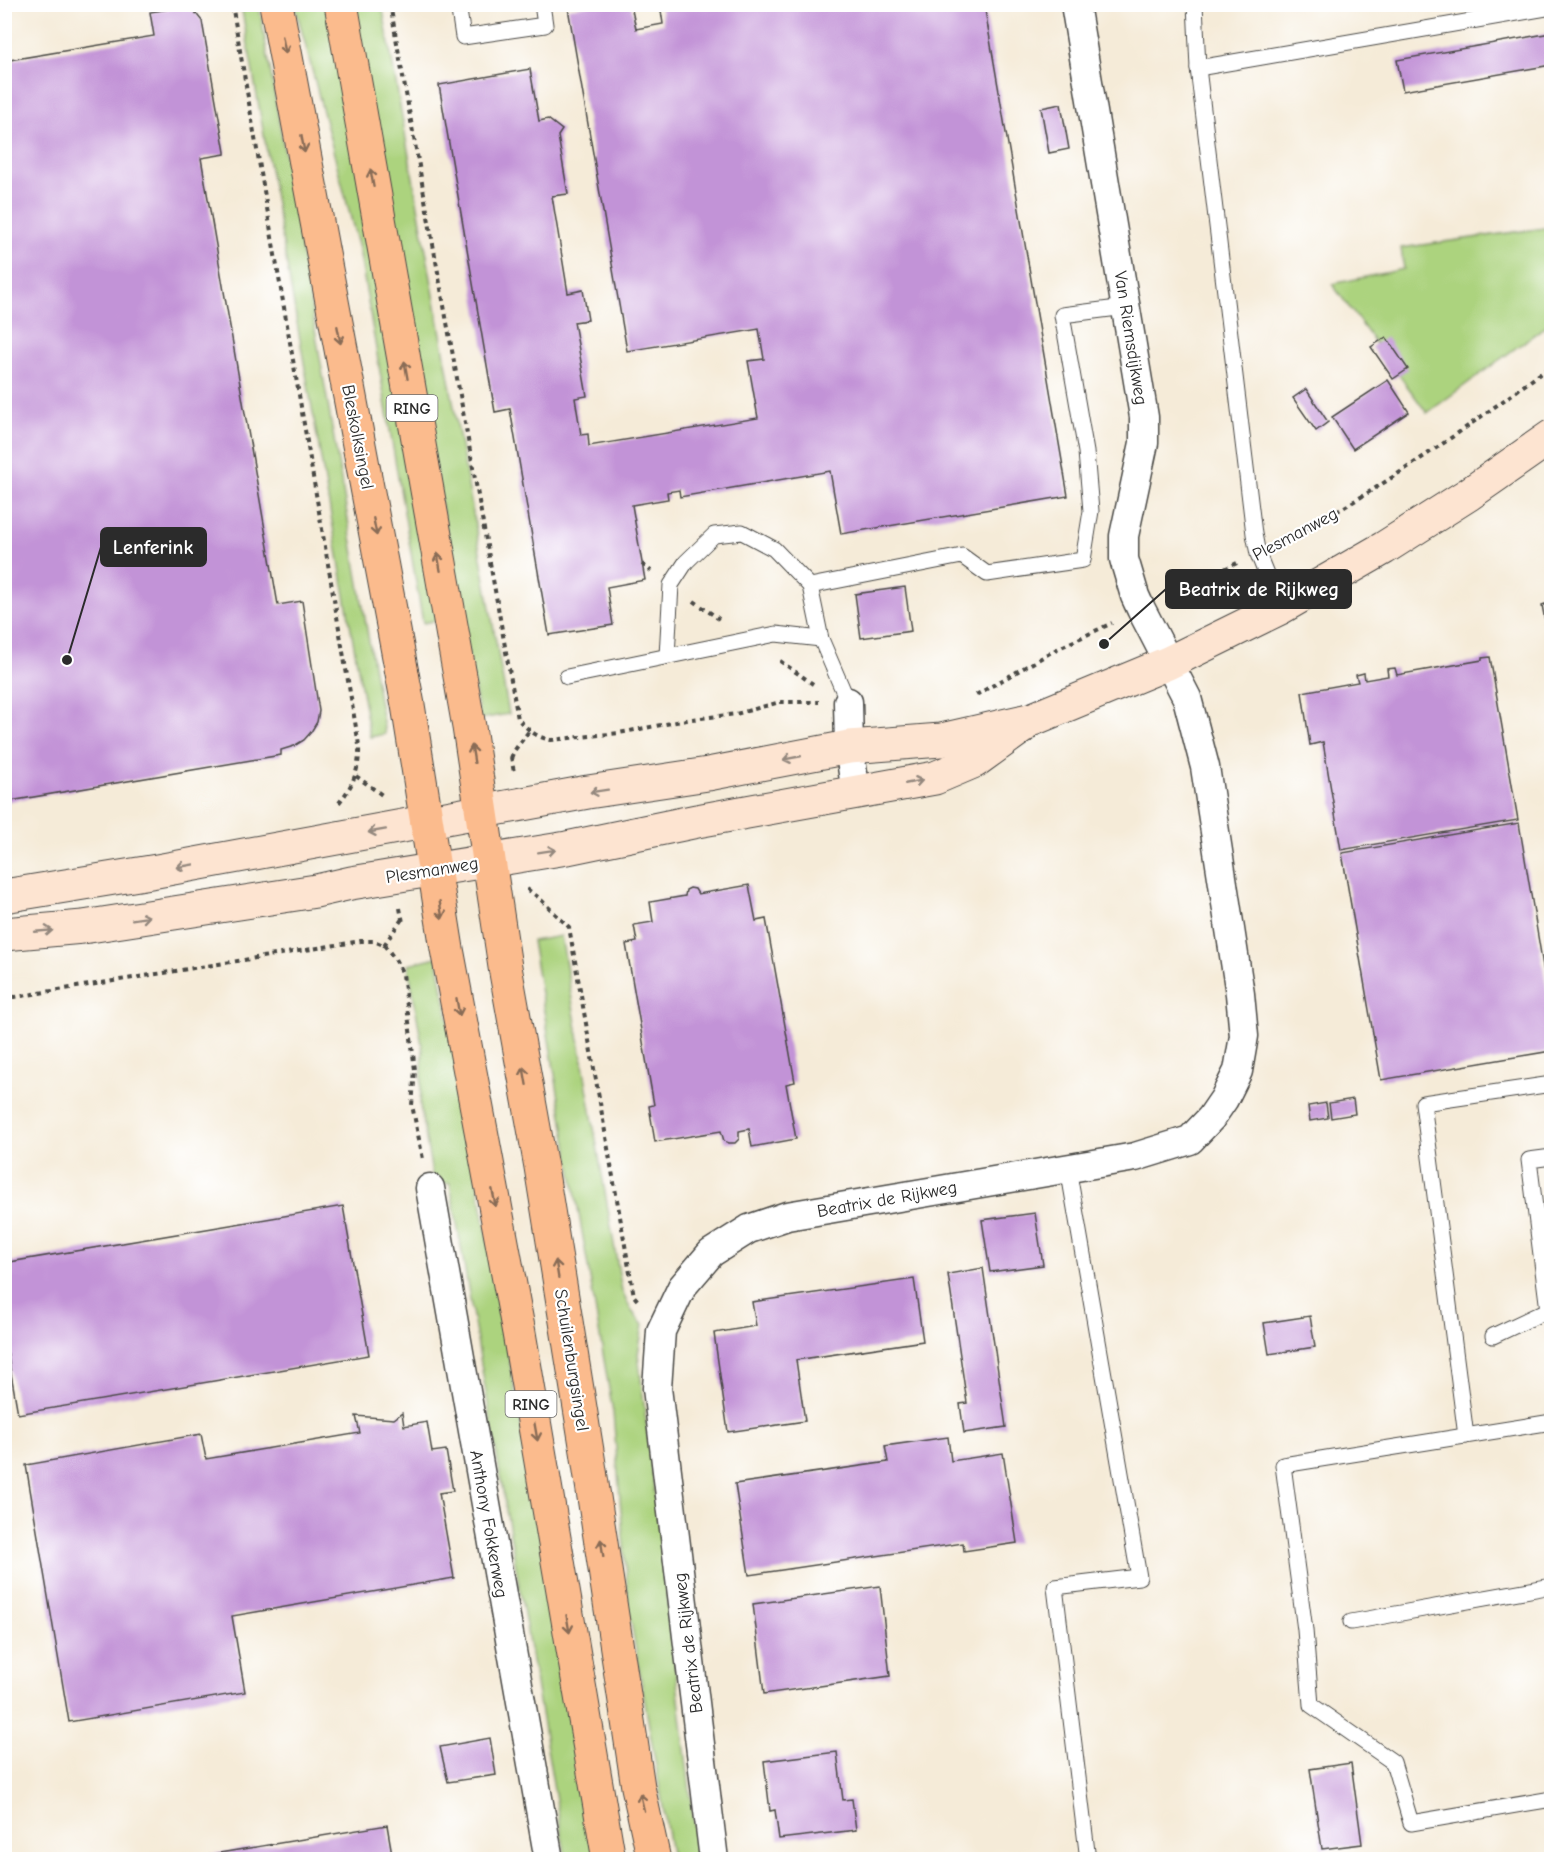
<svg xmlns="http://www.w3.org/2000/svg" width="1556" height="1864" font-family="'Comic Neue',sans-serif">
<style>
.green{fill:#acd37e;stroke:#6c7f54;stroke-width:1.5}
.building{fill:#c293d7}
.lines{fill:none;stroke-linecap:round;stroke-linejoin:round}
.service-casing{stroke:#494845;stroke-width:17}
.minor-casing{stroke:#494845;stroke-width:31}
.secondary-casing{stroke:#494845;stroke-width:35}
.primary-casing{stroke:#494845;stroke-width:35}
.path{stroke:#494845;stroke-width:4;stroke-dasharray:4.5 4.5;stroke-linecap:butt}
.service{stroke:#fff;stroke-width:15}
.minor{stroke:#fff;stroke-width:28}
.secondary{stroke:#fde4d1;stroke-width:33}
.primary{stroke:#fbbb8d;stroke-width:33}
.oneway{stroke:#896c57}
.oneway2{stroke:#94887e}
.labels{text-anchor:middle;stroke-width:4.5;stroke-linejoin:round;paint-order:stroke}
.shield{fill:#fff;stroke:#6b6b6b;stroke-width:1.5}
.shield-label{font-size:16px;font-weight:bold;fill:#2b2b2b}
.street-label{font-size:18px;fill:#2b2b2b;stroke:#fff}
.leader{fill:none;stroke:#2b2b2b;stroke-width:2}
.callout-dot{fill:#2b2b2b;stroke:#fff;stroke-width:2}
.callout{fill:#2b2b2b;stroke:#2b2b2b;stroke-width:2}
.callout-label{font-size:20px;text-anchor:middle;font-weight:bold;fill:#fff}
</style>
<rect width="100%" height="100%" fill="#fff"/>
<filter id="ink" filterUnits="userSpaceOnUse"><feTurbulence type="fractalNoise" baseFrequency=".0167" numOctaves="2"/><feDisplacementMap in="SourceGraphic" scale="12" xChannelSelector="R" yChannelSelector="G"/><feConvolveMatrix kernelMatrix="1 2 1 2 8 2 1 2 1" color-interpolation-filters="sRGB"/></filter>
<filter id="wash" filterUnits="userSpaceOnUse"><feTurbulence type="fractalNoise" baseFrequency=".008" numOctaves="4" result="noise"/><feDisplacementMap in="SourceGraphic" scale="24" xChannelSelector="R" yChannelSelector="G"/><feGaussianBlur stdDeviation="1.35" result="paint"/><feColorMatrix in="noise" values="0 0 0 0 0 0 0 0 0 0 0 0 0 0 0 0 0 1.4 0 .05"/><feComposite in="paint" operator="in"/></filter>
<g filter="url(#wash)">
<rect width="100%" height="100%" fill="#f5ebd8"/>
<g class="green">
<path d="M241 5H259L385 734 370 737Z"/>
<path d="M295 5H331L438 620 423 623 359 249Z"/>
<path d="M352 5H382L509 714 480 719Z"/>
<path d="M1551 227V322L1427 413 1332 284 1404 269 1401 248Z"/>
<path d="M561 936 622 1291 631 1310 643 1325 638 1354 698 1859H672L629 1610 613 1412 532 941Z"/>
<path d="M437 957 599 1859H566L450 1183 434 1185 420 1106 423 1051 408 964Z"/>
</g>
<g id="blocks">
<g class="building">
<path d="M660 4H984L1068 496 841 534 830 471 680 497 679 490 667 492 668 499 632 505 645 580 607 587 613 625 549 635 510 409 495 412 439 85 530 69 539 121 548 119 562 130 558 136 568 194 552 196 568 293 583 290 588 320 574 322 587 396 575 398 581 435 588 434 589 446 758 418 748 361 764 359 759 329 627 351 568 8 590 5H631L636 29 663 24Z"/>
<path d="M182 7 194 11 202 21 225 152V154L201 158 278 605 302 601 319 711 317 722 311 732 304 740 294 746 281 750V755L4 802V61L154 36 150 12Z"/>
<path d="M1551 33V65L1403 91 1397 60Z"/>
<path d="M1061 104 1069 149 1049 153 1041 108Z"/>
<path d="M1386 337 1408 369 1393 379 1371 347Z"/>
<path d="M1388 380 1409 412 1353 449 1332 417Z"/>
<path d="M1306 389 1328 422 1316 431 1293 398Z"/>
<path d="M905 587 911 631 861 638 855 594Z"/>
<path d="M1545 604 1546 609 1551 608V652L1542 605Z"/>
<path d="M1490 657 1518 820 1341 850 1323 742 1310 745 1302 692 1358 682 1356 675 1364 673 1365 680 1388 676 1387 669 1395 668 1397 675 1482 660V658Z"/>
<path d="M1519 823 1551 1014V1051L1381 1080 1342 853Z"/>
<path d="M749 885 756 921 766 919 795 1082 786 1084 796 1139 752 1147 749 1129 739 1131V1139L735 1143H729L724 1141 721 1131 655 1142 649 1106 654 1105 626 944 637 942 634 925 653 922 650 902 685 896 686 890 690 888 695 889 698 894Z"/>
<path d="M1353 1099 1355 1114 1331 1118 1329 1103Z"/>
<path d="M1326 1103 1328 1118 1310 1121 1308 1106Z"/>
<path d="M343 1206 369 1355 18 1414 4 1333V1263Z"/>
<path d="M1035 1213 1043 1265 990 1272 982 1220Z"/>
<path d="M983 1268 1006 1427 964 1433 960 1404 967 1403 948 1274Z"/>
<path d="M914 1279 923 1341 796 1360 805 1421 728 1432 714 1333 756 1326 752 1302Z"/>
<path d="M1310 1316 1315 1347 1269 1354 1264 1323Z"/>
<path d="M402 1413 404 1426 427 1422 432 1452 446 1450 453 1491 439 1493 454 1578 232 1616 245 1692 69 1722 26 1465 201 1434 206 1459 360 1433 356 1416 394 1419Z"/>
<path d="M948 1437 951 1461 1003 1453 1017 1543 964 1551 963 1543 749 1575 735 1484 888 1462 885 1446Z"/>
<path d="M880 1586 890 1676 764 1694 753 1604Z"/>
<path d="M490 1738 496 1775 448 1782 440 1747Z"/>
<path d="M837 1752 843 1800 852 1799 856 1830 779 1839 775 1810 770 1811 764 1761Z"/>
<path d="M1351 1763 1362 1844 1322 1849 1310 1769Z"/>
<path d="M387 1825 393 1860H190V1858Z"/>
</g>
</g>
</g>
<g filter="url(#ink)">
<use href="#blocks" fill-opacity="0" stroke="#494845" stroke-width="1.5"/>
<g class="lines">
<defs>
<g id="service">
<path d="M458 4 463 37 545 25 542 4"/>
<path d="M1195 4 1198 68 1254 534 1258 554 1280 608"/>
<path d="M1198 68 1552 7"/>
<path d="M810 586 962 556 987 574 1083 560 1091 511 1086 452 1062 315 1126 307"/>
<path d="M667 656 671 585 686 562 714 535 742 532 774 549 810 586 821 639 848 702"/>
<path d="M567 677 776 634 821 639"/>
<path d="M1068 1168 1139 1577 1055 1587 1088 1860"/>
<path d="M1493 1336 1548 1310 1529 1160 1552 1157"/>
<path d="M1552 1422 1283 1465 1305 1630 1311 1705 1393 1762 1411 1823 1552 1799"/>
<path d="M1466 1436 1423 1103 1552 1084"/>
<path d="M1351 1622 1552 1586"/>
</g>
<g id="minor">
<path d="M848 702 849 747 856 793"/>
<path d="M430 1188 549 1860"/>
<path d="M714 1860 657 1388 661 1331 682 1287 711 1253 749 1229 787 1216 1135 1157 1190 1140 1211 1118 1224 1099 1238 1071 1244 1036 1240 994 1205 767 1187 698 1141 609 1135 596 1124 559V536L1144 443V417L1075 4"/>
</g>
<g id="secondary">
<path d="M4 896 157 871 588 792 708 774 849 747 941 740 1033 719 1168 663 1280 608 1384 548 1469 494 1552 436"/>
<path d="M4 934 83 927 316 891 351 883 567 848 697 821 935 778 975 761 1022 727"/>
</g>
<g id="primary">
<path d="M276 4 408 705 447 949 519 1333 609 1860"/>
<path d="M341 4 469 727 505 967 541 1167 587 1451 638 1787 654 1860"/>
</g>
</defs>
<use href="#service" class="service-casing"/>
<use href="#minor" class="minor-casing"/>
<use href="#secondary" class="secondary-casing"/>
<use href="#primary" class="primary-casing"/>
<g class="path">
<path d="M232 4 359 745C360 769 353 786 338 804"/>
<path d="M390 4 518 719C528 730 536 737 551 740L619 733 692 719 736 714 780 702H819"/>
<path d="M1281 542C1377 493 1465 429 1552 365"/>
<path d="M642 564 651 571"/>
<path d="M1168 596 1237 563"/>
<path d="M694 601 719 619"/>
<path d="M780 661 813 684"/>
<path d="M976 695 1057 649 1112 623"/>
<path d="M511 757 514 772"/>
<path d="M511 758 514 751 529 731"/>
<path d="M356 776 382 795"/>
<path d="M527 889 538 897 569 927 634 1296 639 1302"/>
<path d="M400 908 402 919 408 918"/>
<path d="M384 945 402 919"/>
<path d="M384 945 395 959 403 974 415 1070 412 1105 423 1159"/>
<path d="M4 995 15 997 361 941H373L384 945"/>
</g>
<use href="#service" class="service"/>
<use href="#minor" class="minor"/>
<use href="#secondary" class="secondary"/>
<use href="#primary" class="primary"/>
</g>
<defs><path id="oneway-shaft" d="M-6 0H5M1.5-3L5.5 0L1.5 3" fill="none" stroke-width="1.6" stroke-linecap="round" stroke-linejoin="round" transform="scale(1.5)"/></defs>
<g class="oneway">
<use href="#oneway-shaft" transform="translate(284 45) rotate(79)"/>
<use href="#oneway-shaft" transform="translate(303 144) rotate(79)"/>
<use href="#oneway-shaft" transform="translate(372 178) rotate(-100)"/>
<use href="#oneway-shaft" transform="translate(339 335) rotate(79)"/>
<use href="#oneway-shaft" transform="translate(406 370) rotate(-100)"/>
<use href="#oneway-shaft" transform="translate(375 527) rotate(79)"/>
<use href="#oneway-shaft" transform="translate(439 562) rotate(-100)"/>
<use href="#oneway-shaft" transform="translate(473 754) rotate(-99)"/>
<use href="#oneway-shaft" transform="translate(441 910) rotate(81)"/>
<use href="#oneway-shaft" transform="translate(458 1007) rotate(80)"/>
<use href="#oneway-shaft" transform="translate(525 1076) rotate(-100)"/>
<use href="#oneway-shaft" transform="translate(494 1198) rotate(79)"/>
<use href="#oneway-shaft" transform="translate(557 1269) rotate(-99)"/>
<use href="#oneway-shaft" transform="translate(536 1432) rotate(80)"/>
<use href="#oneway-shaft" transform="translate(602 1548) rotate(-99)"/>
<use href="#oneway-shaft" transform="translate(568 1624) rotate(80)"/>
<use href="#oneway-shaft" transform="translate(642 1802) rotate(-103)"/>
</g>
<g class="oneway2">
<use href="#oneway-shaft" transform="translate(792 758) rotate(169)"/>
<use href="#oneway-shaft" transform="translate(914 782) rotate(-11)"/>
<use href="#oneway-shaft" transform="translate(599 791) rotate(171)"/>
<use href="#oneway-shaft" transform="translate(377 831) rotate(170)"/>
<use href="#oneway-shaft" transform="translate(547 851) rotate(-9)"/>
<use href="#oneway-shaft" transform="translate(185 866) rotate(170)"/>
<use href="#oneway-shaft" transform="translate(141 918) rotate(-9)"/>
<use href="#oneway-shaft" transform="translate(44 931) rotate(-5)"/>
</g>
</g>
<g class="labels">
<g class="shield">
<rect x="386.5" y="395" width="51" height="26" rx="4.5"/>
<rect x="505.5" y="1391" width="51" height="26" rx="4.5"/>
</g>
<g class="shield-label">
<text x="412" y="414">RING</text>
<text x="531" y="1410">RING</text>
</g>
<g class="street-label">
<text transform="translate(1131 338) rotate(81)" y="6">Van Riemsdijkweg</text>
<text transform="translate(358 437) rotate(79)" y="6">Bleskolksingel</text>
<text transform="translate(1295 534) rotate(-28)" y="6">Plesmanweg</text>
<text transform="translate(432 870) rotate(-9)" y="6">Plesmanweg</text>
<text transform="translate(887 1199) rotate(-10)" y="6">Beatrix de Rijkweg</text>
<text transform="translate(572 1360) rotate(81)" y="6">Schuilenburgsingel</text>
<text transform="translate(489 1524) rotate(80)" y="6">Anthony Fokkerweg</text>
<text transform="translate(688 1643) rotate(-97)" y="6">Beatrix de Rijkweg</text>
</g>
</g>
<path class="leader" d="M67 660L101 547M1104 644L1166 589"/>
<g class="callout-dot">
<circle cx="67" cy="660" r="6"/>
<circle cx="1104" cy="644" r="6"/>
</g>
<g class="callout">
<rect x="101" y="528" width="105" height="38" rx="6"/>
<rect x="1166" y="570" width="185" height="38" rx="6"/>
</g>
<g class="callout-label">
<text x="153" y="554">Lenferink</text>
<text x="1259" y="596">Beatrix de Rijkweg</text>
</g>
<rect width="1556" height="1864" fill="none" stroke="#fff" stroke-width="24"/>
</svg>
